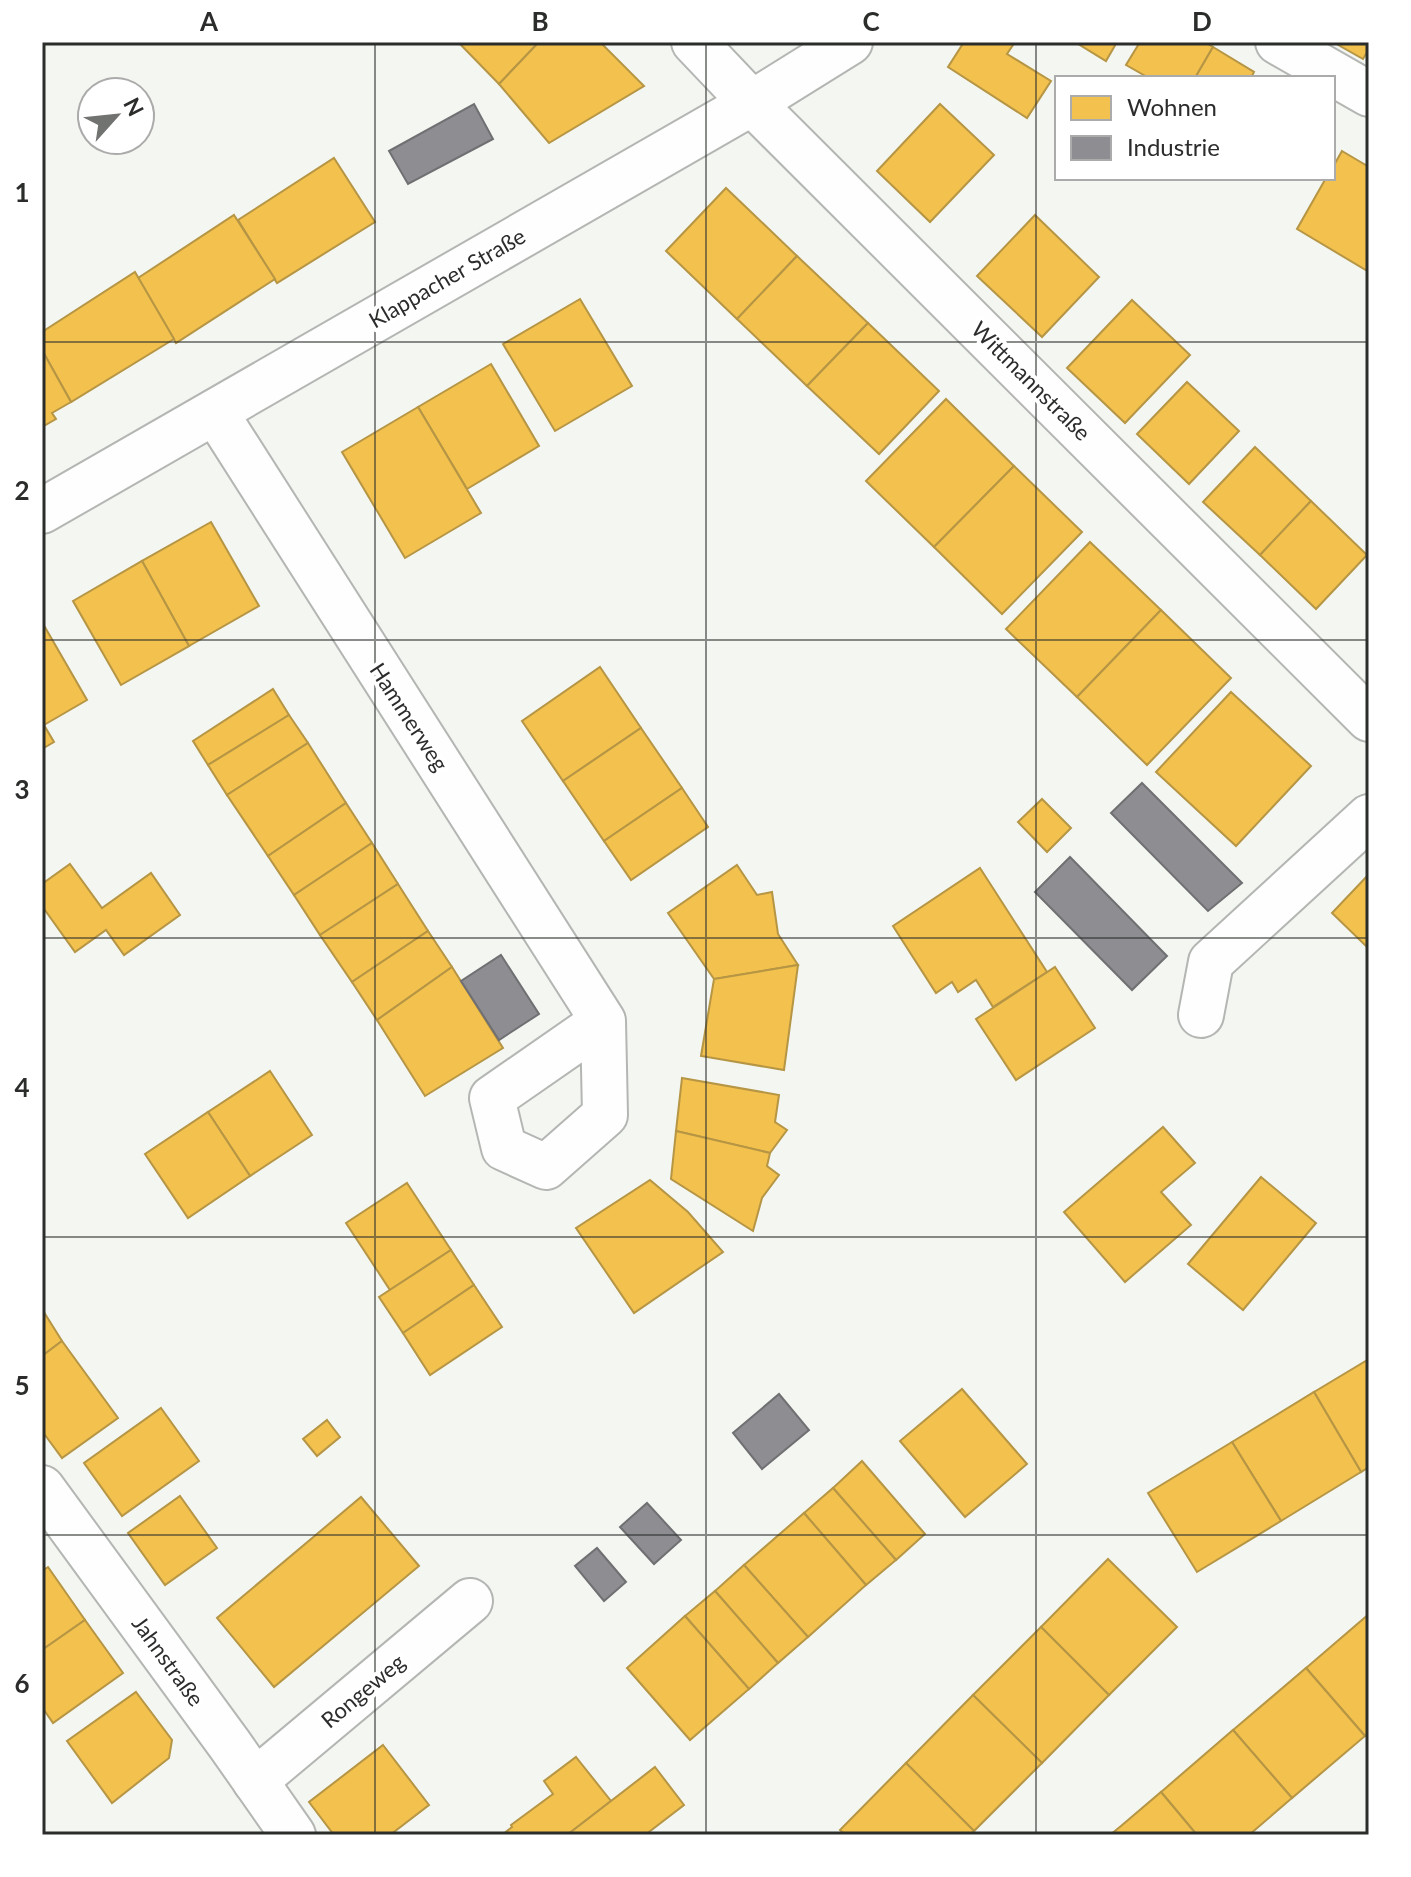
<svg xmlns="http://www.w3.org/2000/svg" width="1411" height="1877" font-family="Lato,sans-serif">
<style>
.homes{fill:#f2c14e;stroke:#b69544;stroke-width:2}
.industry{fill:#8d8d92;stroke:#707073;stroke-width:2}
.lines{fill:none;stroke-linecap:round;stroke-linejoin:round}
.street-casing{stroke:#b4b6b3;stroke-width:48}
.secondary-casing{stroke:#b4b6b3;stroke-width:48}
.street{stroke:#fdfefd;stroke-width:44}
.secondary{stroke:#fdfefd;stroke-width:44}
.grid{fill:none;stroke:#2b2d2b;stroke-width:2;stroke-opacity:0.55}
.labels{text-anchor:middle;stroke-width:8;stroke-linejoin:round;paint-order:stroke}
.street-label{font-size:22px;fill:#2b2d2b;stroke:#fff}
.neatline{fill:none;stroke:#2b2d2b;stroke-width:3}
.grid-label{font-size:26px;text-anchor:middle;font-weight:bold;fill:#2b2d2b}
</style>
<rect width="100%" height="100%" fill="#f3f6f1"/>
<g class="homes">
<path d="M458 42H539L499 84Z"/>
<path d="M539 42H600L644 86 549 143 499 84Z"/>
<path d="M964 42H1015L1007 54 1051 81 1027 118 948 67Z"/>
<path d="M1075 42H1117L1106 61Z"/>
<path d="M1140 42H1204L1213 47 1195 78H1149L1126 65Z"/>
<path d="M1333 42H1369V49L1363 59Z"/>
<path d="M1213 47 1254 72 1251 78H1195Z"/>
<path d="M940 104 994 155 930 222 877 171Z"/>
<path d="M1342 151 1369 167V272L1297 229 1326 178H1333V167Z"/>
<path d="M334 158 375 222 277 283 238 220Z"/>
<path d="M726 188 797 256 737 319 666 251Z"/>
<path d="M234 215 275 279 176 343 138 278Z"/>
<path d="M1035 215 1099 277 1042 337 977 276Z"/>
<path d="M797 256 868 323 807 386 737 319Z"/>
<path d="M135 272 174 339 71 402 42 350V332Z"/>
<path d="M580 299 632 386 555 431 503 344Z"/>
<path d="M1132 300 1190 355 1125 423 1067 368Z"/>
<path d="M868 323 939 391 879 454 807 386Z"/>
<path d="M42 350 71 402 52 413 56 419 42 427Z"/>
<path d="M491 364 539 446 467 489 418 407Z"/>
<path d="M1187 382 1239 431 1189 484 1137 434Z"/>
<path d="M946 399 1014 466 934 547 866 481Z"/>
<path d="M418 407 481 513 405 558 342 452Z"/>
<path d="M1255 447 1311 501 1260 555 1203 502Z"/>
<path d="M1014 466 1082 532 1002 614 934 547Z"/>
<path d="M1311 501 1367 555 1316 609 1260 555Z"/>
<path d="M211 522 259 606 189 646 142 561Z"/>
<path d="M1090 542 1161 610 1077 697 1006 629Z"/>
<path d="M142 561 189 646 121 685 73 601Z"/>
<path d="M1161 610 1231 678 1147 765 1077 697Z"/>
<path d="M42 622 87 700 44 725 54 742 42 749Z"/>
<path d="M600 667 641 728 563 781 522 721Z"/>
<path d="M273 689 289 715 208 765 193 741Z"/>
<path d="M1231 692 1311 766 1236 846 1156 772Z"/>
<path d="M289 715 308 743 227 795 208 765Z"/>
<path d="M641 728 682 788 604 841 563 781Z"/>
<path d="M308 743 346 803 268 856 227 795Z"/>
<path d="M682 788 708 827 631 880 604 841Z"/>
<path d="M1042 799 1071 828 1047 852 1018 822Z"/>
<path d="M346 803 372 843 294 895 268 856Z"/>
<path d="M372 843 398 884 320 935 294 895Z"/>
<path d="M70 864 102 908 151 873 180 915 124 955 106 930 75 952 42 906V884Z"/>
<path d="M737 865 757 895 772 892 778 934 798 965 714 979 668 913Z"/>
<path d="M980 868 1047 972 993 1007 976 980 958 992 952 982 936 993 893 926Z"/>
<path d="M1369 874V949L1332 913Z"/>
<path d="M398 884 428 931 352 982 320 935Z"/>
<path d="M428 931 452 967 377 1020 352 982Z"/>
<path d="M798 965 784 1070 701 1056 714 979Z"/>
<path d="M452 967 503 1048 425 1096 377 1020Z"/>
<path d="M1055 967 1095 1028 1016 1080 976 1019Z"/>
<path d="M270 1071 312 1135 250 1176 208 1112Z"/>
<path d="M682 1078 779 1095 775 1122 787 1130 770 1153 676 1131Z"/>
<path d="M208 1112 250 1176 188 1218 145 1154Z"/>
<path d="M1163 1127 1195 1163 1161 1192 1191 1225 1125 1282 1064 1212Z"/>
<path d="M676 1131 770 1153 767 1166 779 1175 762 1198 753 1231 671 1179Z"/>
<path d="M1261 1177 1316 1223 1243 1310 1188 1264Z"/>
<path d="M650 1180 688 1212 723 1252 634 1313 576 1228Z"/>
<path d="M407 1183 451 1250 390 1290 346 1223Z"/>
<path d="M451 1250 474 1285 403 1333 379 1297Z"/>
<path d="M474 1285 502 1327 430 1375 403 1333Z"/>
<path d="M42 1309 62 1341 42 1356Z"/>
<path d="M62 1341 118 1418 62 1458 42 1431V1356Z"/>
<path d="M1369 1359V1467L1361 1472 1314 1392Z"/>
<path d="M962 1389 1027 1464 965 1517 900 1441Z"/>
<path d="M1314 1392 1361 1472 1281 1521 1232 1442Z"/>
<path d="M161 1408 199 1461 122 1516 84 1463Z"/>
<path d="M327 1420 340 1437 317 1456 303 1439Z"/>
<path d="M1232 1442 1281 1521 1197 1572 1148 1493Z"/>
<path d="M862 1461 925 1534 896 1560 833 1488Z"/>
<path d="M833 1488 896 1560 866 1585 804 1513Z"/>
<path d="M180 1496 217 1548 165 1585 128 1533Z"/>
<path d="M361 1497 419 1566 274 1687 217 1618Z"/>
<path d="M804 1513 866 1585 808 1637 744 1565Z"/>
<path d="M1108 1559 1177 1627 1109 1695 1041 1627Z"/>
<path d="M744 1565 808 1637 778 1663 715 1591Z"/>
<path d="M48 1567 85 1620 42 1650V1571Z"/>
<path d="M715 1591 778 1663 749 1689 685 1616Z"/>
<path d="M1369 1614V1733L1365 1736 1306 1668Z"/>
<path d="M685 1616 749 1689 690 1740 627 1668Z"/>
<path d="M85 1620 123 1673 53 1723 42 1707V1650Z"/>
<path d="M1041 1627 1109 1695 1042 1763 973 1695Z"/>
<path d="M1306 1668 1365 1736 1292 1798 1233 1730Z"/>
<path d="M136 1692 172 1740 169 1758 112 1803 67 1741Z"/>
<path d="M973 1695 1042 1763 974 1831 906 1763Z"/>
<path d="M1233 1730 1292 1798 1249 1835H1197L1161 1792Z"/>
<path d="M383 1745 429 1805 390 1835H334L309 1802Z"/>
<path d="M576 1757 611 1801 567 1835H502L512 1827 511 1825 553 1794 544 1781Z"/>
<path d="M906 1763 974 1831 970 1835H845L840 1830Z"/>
<path d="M655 1767 684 1805 645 1835H567Z"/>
<path d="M1161 1792 1197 1835H1110L1121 1826Z"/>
</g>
<g class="industry">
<path d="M474 104 493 139 408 184 389 151Z"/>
<path d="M1142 783 1242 883 1208 911 1111 813Z"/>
<path d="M1070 857 1167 956 1132 990 1035 892Z"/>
<path d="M501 955 539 1014 499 1040 461 981Z"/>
<path d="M779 1394 809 1430 762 1469 733 1433Z"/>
<path d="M647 1503 681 1540 654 1564 620 1527Z"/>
<path d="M597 1548 626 1582 604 1601 575 1566Z"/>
</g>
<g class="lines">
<defs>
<g id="street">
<path d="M694 42 752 103 1369 719"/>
<path d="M1278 42 1369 94"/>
<path d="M215 412 603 1021 605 1115 546 1167 504 1148 492 1098 603 1021"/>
<path d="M1201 1015 1211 962 1369 817"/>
<path d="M42 1488 230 1745 293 1835"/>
<path d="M255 1781 470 1601"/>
</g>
<path id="secondary" d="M42 511 752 103 850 42"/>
</defs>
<use href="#street" class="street-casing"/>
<use href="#secondary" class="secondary-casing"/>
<use href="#street" class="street"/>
<use href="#secondary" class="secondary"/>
</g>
<path class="grid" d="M375 42V1835M706 42V1835M1036 42V1835M42 342H1369M42 640H1369M42 938H1369M42 1237H1369M42 1535H1369"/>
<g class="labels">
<g class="street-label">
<text transform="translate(447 278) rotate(-30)" y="8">Klappacher Straße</text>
<text transform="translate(1031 381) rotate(45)" y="8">Wittmannstraße</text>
<text transform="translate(409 717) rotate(57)" y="8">Hammerweg</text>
<text transform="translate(168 1661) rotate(54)" y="8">Jahnstraße</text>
<text transform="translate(363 1691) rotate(-40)" y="8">Rongeweg</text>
</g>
</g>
<rect width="1411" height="1877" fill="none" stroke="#ffffff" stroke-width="88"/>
<rect x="1055" y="76" width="280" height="104" fill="#ffffff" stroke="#aaabaa" stroke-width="2"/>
<rect x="1071" y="96" width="40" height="24" fill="#f2c14e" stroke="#aaabaa" stroke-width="2"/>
<text x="1127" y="116" font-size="24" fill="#2b2d2b">Wohnen</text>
<rect x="1071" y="136" width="40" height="24" fill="#8d8d92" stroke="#aaabaa" stroke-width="2"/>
<text x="1127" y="156" font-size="24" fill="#2b2d2b">Industrie</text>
<g transform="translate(116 116) rotate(63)"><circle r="38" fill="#ffffff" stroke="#aaabaa" stroke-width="2"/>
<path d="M0-6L14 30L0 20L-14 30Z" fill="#717370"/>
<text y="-12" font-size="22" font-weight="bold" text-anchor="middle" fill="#2b2d2b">N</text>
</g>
<rect x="44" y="44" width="1323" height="1789" class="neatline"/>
<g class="grid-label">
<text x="209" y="31">A</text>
<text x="540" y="31">B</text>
<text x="871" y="31">C</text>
<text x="1202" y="31">D</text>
<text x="22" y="202">1</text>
<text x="22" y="500">2</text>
<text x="22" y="799">3</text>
<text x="22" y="1097">4</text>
<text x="22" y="1395">5</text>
<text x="22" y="1693">6</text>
</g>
</svg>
